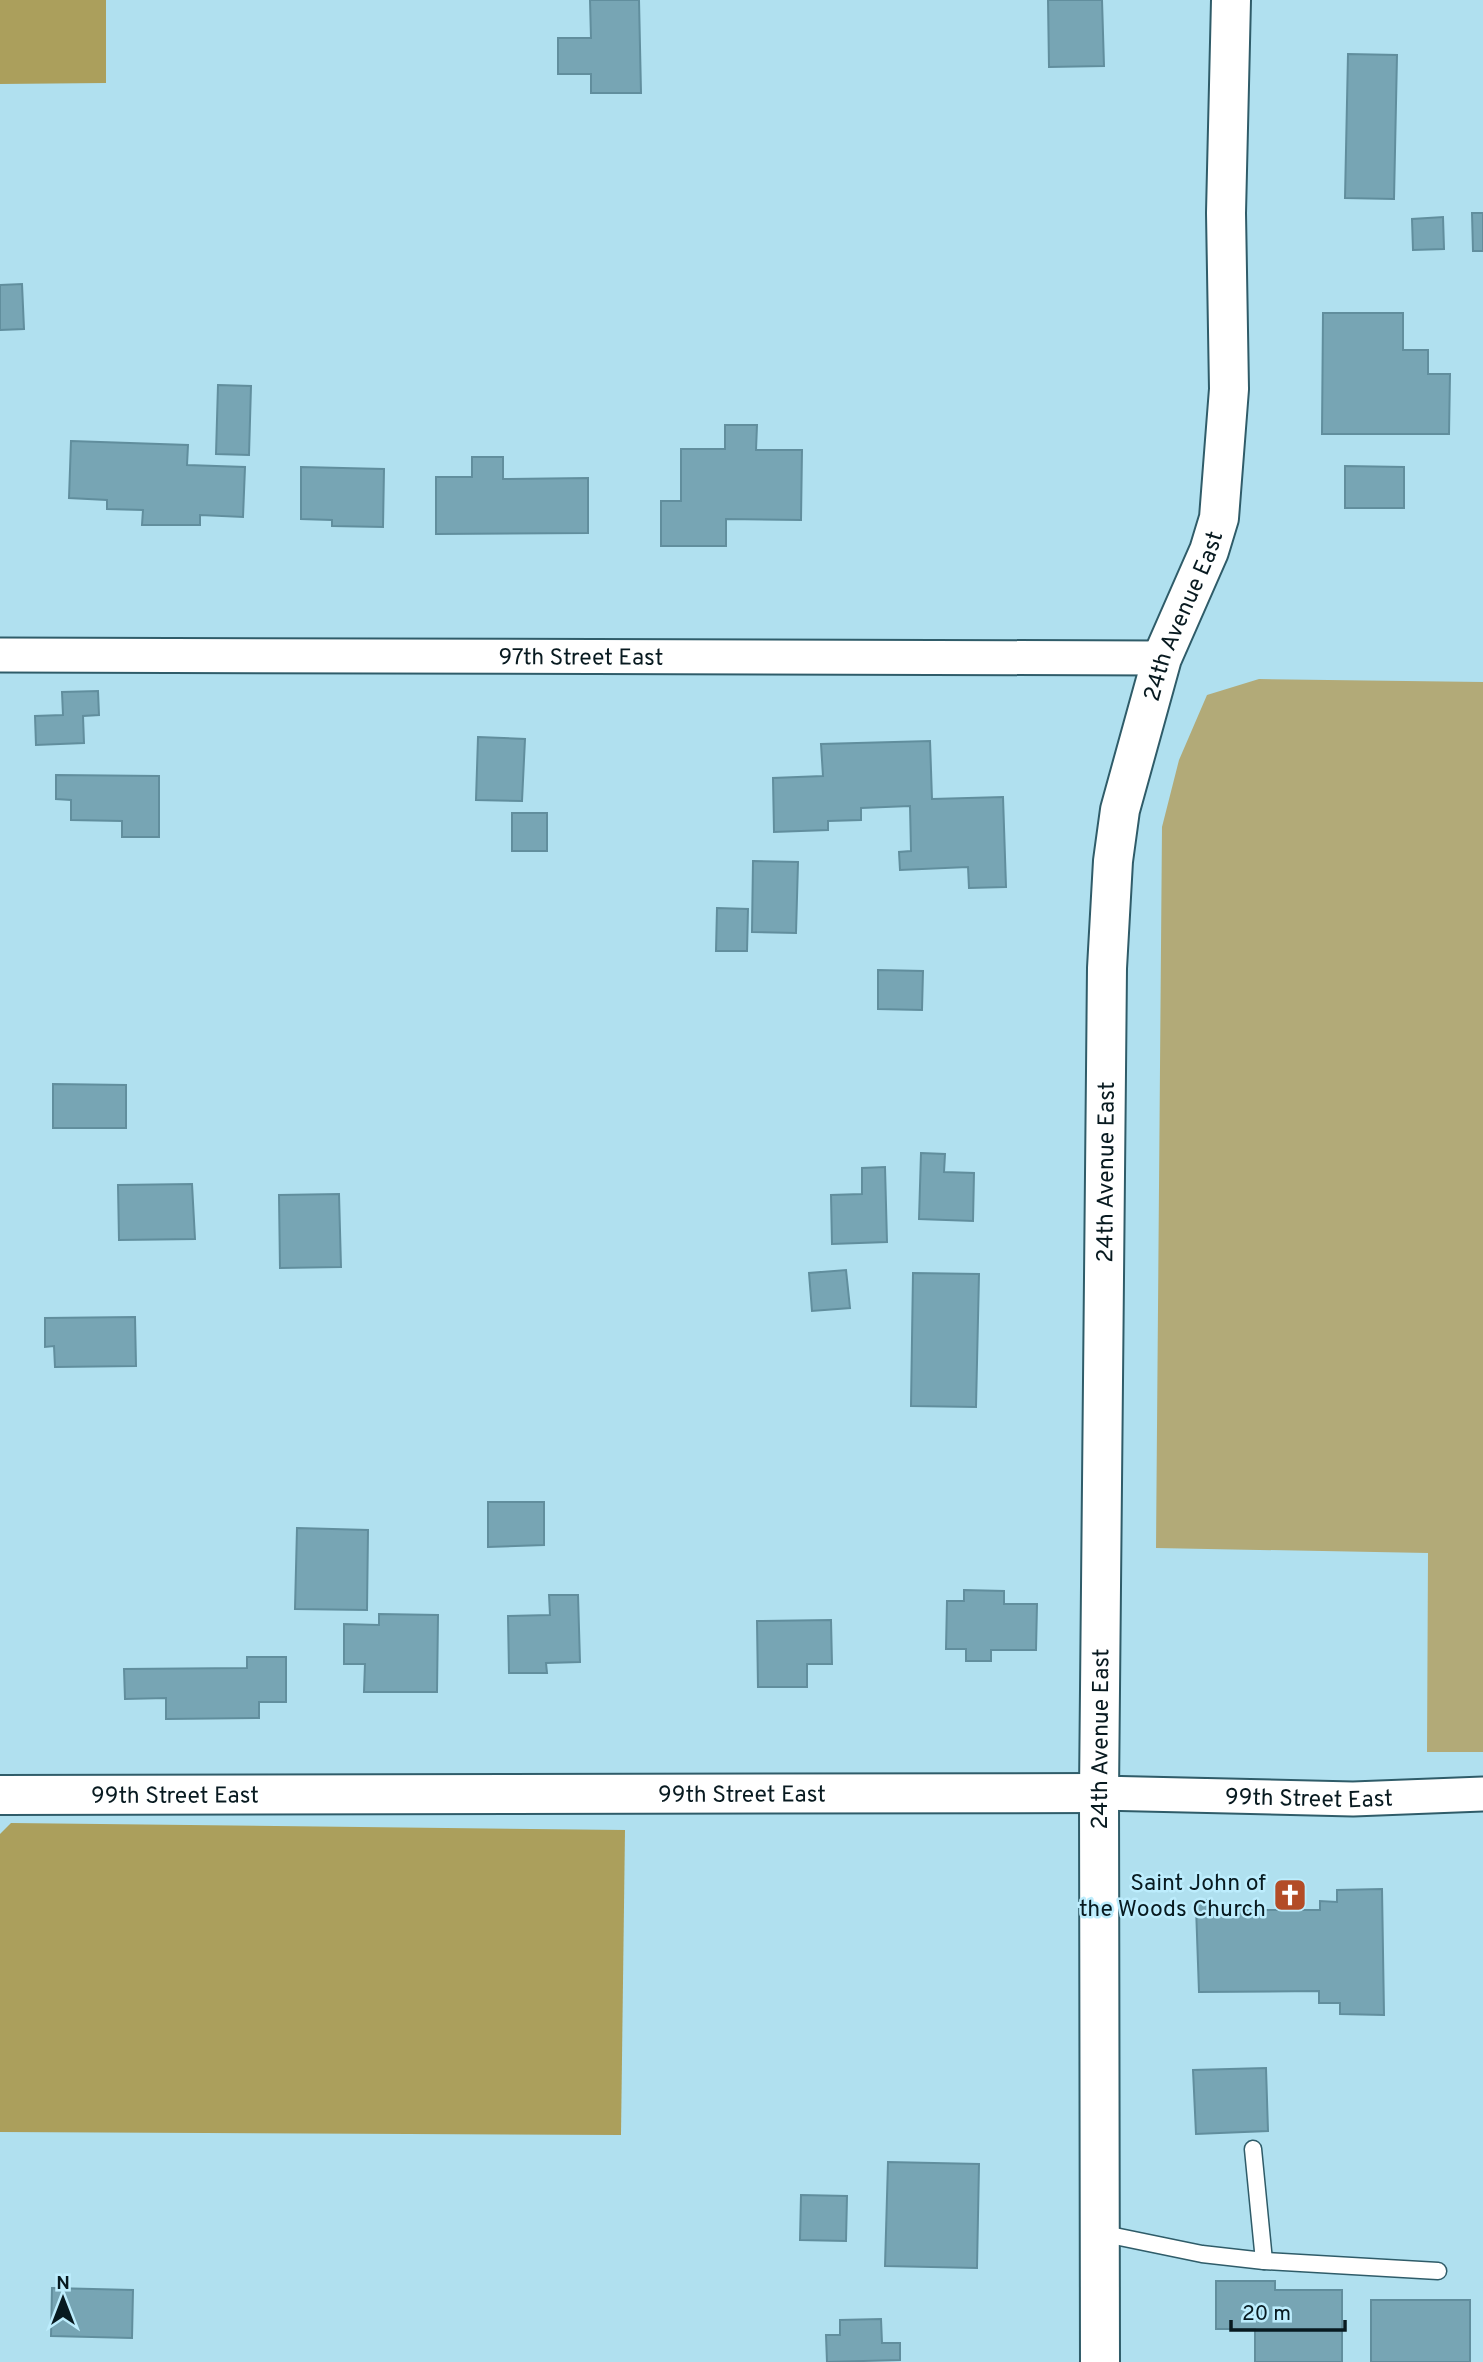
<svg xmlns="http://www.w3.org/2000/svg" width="1483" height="2362" font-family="Overpass,sans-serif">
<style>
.green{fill:#b2aa78}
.forest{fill:#ab9f5c}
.building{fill:#77a5b4;stroke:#618e9d;stroke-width:2}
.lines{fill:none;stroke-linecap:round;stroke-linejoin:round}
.service-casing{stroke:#2f5c69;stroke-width:19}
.minor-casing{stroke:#2f5c69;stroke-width:37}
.tertiary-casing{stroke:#2f5c69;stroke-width:42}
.service{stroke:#fff;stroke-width:16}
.minor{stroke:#fff;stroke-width:33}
.tertiary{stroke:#fff;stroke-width:38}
.labels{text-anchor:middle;stroke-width:5;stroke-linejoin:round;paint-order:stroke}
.street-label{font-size:23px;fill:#081a20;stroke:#bdedfd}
.poi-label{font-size:23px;fill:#081a20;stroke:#bdedfd;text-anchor:end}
</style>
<rect width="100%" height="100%" fill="#b0e0ef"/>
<path class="green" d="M1259 679 1483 682V1752H1427L1428 1553 1156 1548 1162 827 1179 760 1207 695Z"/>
<g class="forest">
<path d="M0 0H106V83L0 84Z"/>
<path d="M11 1823 625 1830 621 2135 0 2132V1834Z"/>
</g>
<g class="building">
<path d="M590 0H639L641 93H591V74H558V38H591Z"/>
<path d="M1048 0H1102L1104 66 1049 67Z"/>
<path d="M1348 54 1397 55 1394 199 1345 198Z"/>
<path d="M1472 213H1483V251H1473Z"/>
<path d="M1443 217 1444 249 1413 250 1412 219Z"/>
<path d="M22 284 24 329 0 330V285Z"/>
<path d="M1323 313H1403V350H1428V374H1450L1449 434H1322Z"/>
<path d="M218 385 251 386 249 455 216 454Z"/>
<path d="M725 425H757L756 450H802L801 520 726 519V546H661V501H681V449H725Z"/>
<path d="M71 441 188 445 187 465 245 467 243 517 200 515V525H142L143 510 107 509V500L69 498Z"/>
<path d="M472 457H503V479L588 478V533L436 534V477H472Z"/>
<path d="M1345 466 1404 467V508H1345Z"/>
<path d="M301 467 384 469 383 527 332 526V520L301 519Z"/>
<path d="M98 691 99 715 83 716 84 743 36 745 35 716 63 715 62 692Z"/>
<path d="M478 737 525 739 522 801 476 800Z"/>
<path d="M930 741 932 799 1003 797 1006 887 969 888 968 867 900 870 899 852 911 851 910 806 861 808V820L828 821V830L774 832 773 778 823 776 821 744Z"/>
<path d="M56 775 159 776V837H122V821L71 820V800L56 799Z"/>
<rect x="512" y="813" width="35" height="38"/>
<path d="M753 861 798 862 796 933 752 932Z"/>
<path d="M717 908 748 909 747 951H716Z"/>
<path d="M878 970 923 971 922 1010 878 1009Z"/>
<path d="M53 1084 126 1085V1128H53Z"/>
<path d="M921 1153 945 1154 944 1172 974 1173 973 1221 919 1219Z"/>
<path d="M885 1167 887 1242 832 1244 831 1195 862 1194V1168Z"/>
<path d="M192 1184 195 1239 119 1240 118 1185Z"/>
<path d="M339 1194 341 1267 280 1268 279 1195Z"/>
<path d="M846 1270 850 1308 812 1311 809 1273Z"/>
<path d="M913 1273 979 1274 976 1407 911 1406Z"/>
<path d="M135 1317 136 1366 55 1367 54 1346 45 1347V1318Z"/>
<path d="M488 1502H544V1545L488 1547Z"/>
<path d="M297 1528 368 1530 367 1610 295 1609Z"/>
<path d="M964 1590 1004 1591V1604H1037L1036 1650H991V1661H966V1649H946L947 1601H964Z"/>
<path d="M549 1595H578L580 1662 546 1663 547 1673H509L508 1616 550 1615Z"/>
<path d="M379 1614 438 1615 437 1692H364L365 1664H344V1624L379 1625Z"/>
<path d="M831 1620 832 1664H807V1687H758L757 1621Z"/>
<path d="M247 1657H286V1702H259V1718L166 1719V1698L125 1699 124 1669 247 1668Z"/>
<path d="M1382 1889 1384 2015 1340 2014V2003H1319V1991L1199 1992 1196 1907 1203 1900H1211L1215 1904 1217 1910H1320V1901L1337 1902V1890Z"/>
<path d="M1266 2068 1268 2131 1196 2134 1193 2070Z"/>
<path d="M888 2162 979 2164 977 2268 885 2266Z"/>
<path d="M801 2195 847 2196 846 2241 800 2240Z"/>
<path d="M1216 2281H1275V2290H1342V2362H1255V2329H1216Z"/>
<path d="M52 2288 133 2290 132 2338 51 2336Z"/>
<rect x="1371" y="2300" width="99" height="62"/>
<path d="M881 2319 882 2343H900V2360L827 2362 826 2335H840V2320Z"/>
</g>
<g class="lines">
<defs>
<g id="service">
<path d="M1253 2149 1264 2261"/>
<path d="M1100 2233 1202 2254 1264 2261 1438 2271"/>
</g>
<g id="minor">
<path id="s1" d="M0 655 1162 658"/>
<path id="s2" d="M1099 1793 1353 1799 1483 1794"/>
</g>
<g id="tertiary">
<path id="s3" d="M0 1795 1099 1793"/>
<path id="s4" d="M1100 2362 1099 1793 1107 968 1113 861 1120 810 1162 658 1209 551 1219 518 1229 389 1226 213 1231 0"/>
</g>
</defs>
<use href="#service" class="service-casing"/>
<use href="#minor" class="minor-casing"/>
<use href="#tertiary" class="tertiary-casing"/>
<use href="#service" class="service"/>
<use href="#minor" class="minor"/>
<use href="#tertiary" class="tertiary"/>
</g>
<defs>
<symbol id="church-square" viewBox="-11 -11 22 22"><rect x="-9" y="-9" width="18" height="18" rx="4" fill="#b34c26" stroke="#bdedfd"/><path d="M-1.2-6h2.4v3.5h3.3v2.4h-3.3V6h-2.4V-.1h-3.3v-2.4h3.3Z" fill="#fff"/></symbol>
</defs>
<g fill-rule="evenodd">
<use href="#church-square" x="1271" y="1876" width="38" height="38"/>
</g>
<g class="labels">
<g class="street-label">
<text dy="8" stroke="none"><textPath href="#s4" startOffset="1757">24th Avenue East</textPath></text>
<text dy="8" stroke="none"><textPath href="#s1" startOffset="581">97th Street East</textPath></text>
<text dy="8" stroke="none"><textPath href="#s4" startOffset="1190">24th Avenue East</textPath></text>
<text dy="8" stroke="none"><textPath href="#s4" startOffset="623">24th Avenue East</textPath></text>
<text dy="8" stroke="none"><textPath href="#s3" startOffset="742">99th Street East</textPath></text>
<text dy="8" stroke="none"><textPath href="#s3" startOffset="175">99th Street East</textPath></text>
<text dy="8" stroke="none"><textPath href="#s2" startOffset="210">99th Street East</textPath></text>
</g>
<g class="poi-label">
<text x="1266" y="1890">Saint John of<tspan x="1266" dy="26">the Woods Church</tspan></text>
</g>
</g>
<g transform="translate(63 2299)" stroke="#bdedfd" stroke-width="5" paint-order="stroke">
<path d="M0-5L12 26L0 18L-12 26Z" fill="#081a20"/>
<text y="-10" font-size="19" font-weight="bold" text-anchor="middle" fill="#081a20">N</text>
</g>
<path d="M1231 2320v10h114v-10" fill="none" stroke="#081a20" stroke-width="3.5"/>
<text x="1242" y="2320" font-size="21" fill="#081a20" stroke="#bdedfd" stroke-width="5" paint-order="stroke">20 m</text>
</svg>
